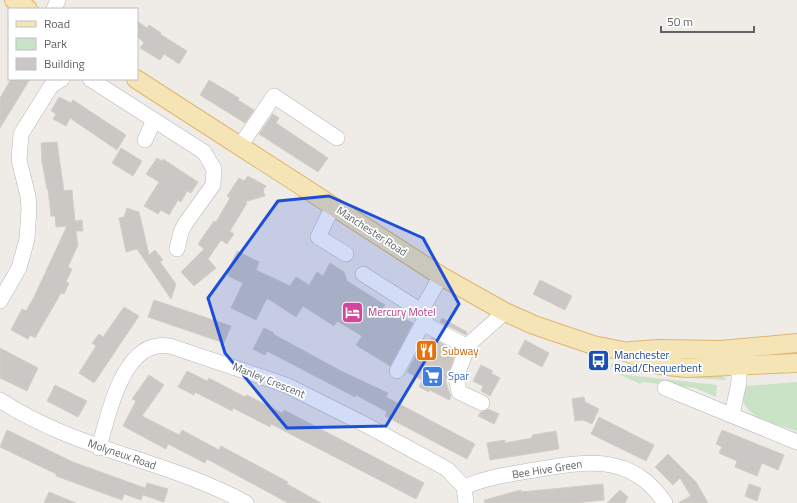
<svg xmlns="http://www.w3.org/2000/svg" width="797" height="503" font-family="'Titillium Web',sans-serif">
<style>
.green{fill:#cae3c7}
.building{fill:#cac7c4;stroke:#d3cec6}
.lines{fill:none;stroke-linecap:round;stroke-linejoin:round}
.minor-casing{stroke:#b4b7ba;stroke-width:16}
.major-casing{stroke:#e0b56f;stroke-width:20}
.minor{stroke:#fff;stroke-width:15}
.major{stroke:#f5e5b6;stroke-width:18}
.marked{fill:#1d4ed8;fill-opacity:0.2;stroke:#1d4ed8;stroke-width:3;stroke-linejoin:round}
.labels{text-anchor:middle;stroke-width:3.5;stroke-linejoin:round;paint-order:stroke}
.street-label{font-size:11px;fill:#5f6266;stroke:#fff}
.hotel-label{font-size:11px;fill:#b23c85;stroke:#fff;text-anchor:start}
.food-label{font-size:11px;fill:#c56008;stroke:#fff;text-anchor:start}
.transit-label{font-size:11px;fill:#164399;stroke:#fff;text-anchor:start}
.shop-label{font-size:11px;fill:#366cbe;stroke:#fff;text-anchor:start}
</style>
<rect width="100%" height="100%" fill="#efece7"/>
<g class="green">
<path d="M612 363 679 375 722 376 728 380 672 377 611 367Z"/>
<path d="M618 374 717 385 716 397 695 388 642 382 640 384Z"/>
<path d="M797 382V431C781 425 749 420 743 401 742 397 744 391 745 386Z"/>
</g>
<g class="building">
<path d="M137 21 147 28 149 25 161 33 160 34 187 51 179 64 164 54 160 60 140 48 144 43 137 36Z"/>
<path d="M11 79H30L0 128V98Z"/>
<path d="M209 80 239 98 238 100 254 110 245 123 200 95Z"/>
<path d="M59 97 71 103 73 100 126 135 117 150 70 118 66 126 53 119 56 114 51 111Z"/>
<path d="M273 114 279 118 276 123 328 158 318 172 259 134Z"/>
<path d="M57 142 64 191 72 190 75 221 82 220 83 231H76L78 245 68 267 72 269 66 282 69 283 64 294 61 293 35 338 30 335 28 339 11 330 22 309 26 311 34 297 67 226 56 227 55 216H51L48 189H47L42 162 41 143Z"/>
<path d="M121 148 142 161 133 176 112 163Z"/>
<path d="M157 158 162 161 163 159 198 182 191 193 187 191 181 202 178 200 169 215 161 210 158 214 144 206 159 182 146 174Z"/>
<path d="M248 176 266 186 263 190 265 196 244 202 247 203 230 231 234 234 227 244 221 240 208 259 216 268 194 286 181 272 204 249 198 244 214 221 216 222 230 198 227 196 239 178 244 181Z"/>
<path d="M127 208 139 212 149 255 155 250 163 260 160 262 176 284 171 299 137 249 126 252 119 218 124 217Z"/>
<path d="M237 251 259 262 256 270 290 286 296 277 309 285 317 272 323 276 330 263 344 272 347 281 385 305 383 307 413 323 390 366 356 345 362 336 337 321 334 326 303 306 296 317 267 298 256 320 231 308 243 283 228 276V271Z"/>
<path d="M540 280 572 296 565 310 533 294Z"/>
<path d="M154 300 231 326 224 343 148 317Z"/>
<path d="M124 307 139 316 94 383 79 373 96 346 92 343 99 334 103 337Z"/>
<path d="M442 318 467 332 466 335 440 322Z"/>
<path d="M264 328 274 333 273 334 341 371 388 393 386 397 475 444 467 459 385 416 387 412 356 395 355 397 267 351 265 355 253 349Z"/>
<path d="M432 338 456 351 446 382 451 397 449 400 430 390 429 392 419 387 422 380 407 372 422 344 427 347Z"/>
<path d="M525 340 549 353 542 367 518 354Z"/>
<path d="M0 348 38 368 27 391 0 378Z"/>
<path d="M481 365 493 371 491 373 500 378 490 396 481 391 483 386 473 381Z"/>
<path d="M187 371 207 381 209 378 245 397 247 395 282 413 284 410 424 483 416 499 271 424 270 427 233 408 232 411 195 392 194 395 178 387Z"/>
<path d="M149 375 164 385 142 416 179 435 182 430 219 450 221 446 288 482 287 484 321 503H288L207 459 205 463 168 444 166 449 123 426 136 401 132 399Z"/>
<path d="M55 385 87 401 78 417 47 401Z"/>
<path d="M584 397 585 402 599 409 592 424 583 420 575 421 572 399Z"/>
<path d="M488 409 499 414 494 424 478 416 481 412Z"/>
<path d="M599 417 654 445 646 461 591 434Z"/>
<path d="M7 430 73 462 145 488 141 500 124 494 122 500 56 476V474L0 447Z"/>
<path d="M722 430 784 455 778 470 762 463 757 476 735 467 737 461 719 453 722 447 716 444Z"/>
<path d="M556 431 559 449 490 460 487 443 505 440V443L532 438V435Z"/>
<path d="M668 454 696 482 708 503H678L691 496 680 478 673 485 655 467Z"/>
<path d="M147 483 168 489 164 502 143 495Z"/>
<path d="M603 484 604 500 576 503H485L484 500 521 490V492Z"/>
<path d="M749 484 761 488 757 501 745 496Z"/>
<path d="M620 490 628 497 625 503H607Z"/>
<path d="M49 492 76 503H44Z"/>
</g>
<g class="lines">
<defs>
<g id="minor">
<path d="M54 9 58 0"/>
<path d="M90 79 204 152 214 169 213 185 185 224 181 232 177 249"/>
<path d="M145 140 154 120"/>
<path d="M240 146 274 96 337 138"/>
<path d="M333 206 318 237 346 254"/>
<path d="M363 274 421 311"/>
<path d="M441 276 421 311 428 326 464 345 469 344 505 312"/>
<path d="M0 301 19 268 27 239 29 208 28 196 19 160 21 134 51 86 62 79"/>
<path d="M469 344 456 377 459 392 482 403"/>
<path d="M397 371 425 319"/>
<path d="M665 388 797 442"/>
<path d="M0 400C75 450 168 460 246 503"/>
<path d="M732 415 739 382V356"/>
<path d="M99 448C107 419 121 350 158 346 161 345 166 346 170 346L286 385 366 425 447 469 464 487 466 503"/>
<path d="M464 487C487 477 511 474 535 470 587 461 632 453 665 503"/>
</g>
<g id="major">
<path d="M14 0 28 9"/>
<path d="M136 79 441 276 505 312 534 325 593 345 623 351 660 365 686 368 797 363"/>
<path d="M630 351 659 349 721 350 797 343"/>
</g>
</defs>
<use href="#minor" class="minor-casing"/>
<use href="#major" class="major-casing"/>
<use href="#minor" class="minor"/>
<use href="#major" class="major"/>
</g>
<path class="marked" d="M329 196 423 238 459 304 386 426 287 428 225 353 208 298 278 201Z"/>
<defs>
<symbol id="hotel-square" viewBox="-11 -11 22 22"><rect x="-9" y="-9" width="18" height="18" rx="4" fill="#d1479c" stroke="#fff"/><path d="M-6-4.5h1.5V1H6V5H4.5V3h-9V5H-6ZM-4 0a1.8 1.8 0 1 1 3.6 0ZM.5 0V-2.5h3Q6-2.5 6 0Z" fill="#fff"/></symbol>
<symbol id="restaurant-square" viewBox="-11 -11 22 22"><rect x="-9" y="-9" width="18" height="18" rx="4" fill="#e8710a" stroke="#fff"/><path d="M-5-6h1v4h1v-4h1v4h1v-4h1v5L-1.5 .5V6h-2V.5L-5-1ZM5-6V6H3V1.5H1.5Q1.5-4 5-6Z" fill="#fff"/></symbol>
<symbol id="bus-square" viewBox="-11 -11 22 22"><rect x="-9" y="-9" width="18" height="18" rx="4" fill="#1a4fb4" stroke="#fff"/><path d="M-5-6H5V4H4V6H2V4H-2V6H-4V4H-5ZM-3.5-4V0h7V-4ZM-3.5 1.2v1.5H-2V1.2ZM2 1.2v1.5H3.5V1.2Z" fill="#fff"/></symbol>
<symbol id="supermarket-square" viewBox="-11 -11 22 22"><rect x="-9" y="-9" width="18" height="18" rx="4" fill="#3f7fe0" stroke="#fff"/><path d="M-6-5.5h2.5l.6 2H6L4.5 2H-2.5L-4.4-4H-6ZM-1.5 3.2a1.3 1.3 0 1 0 .1 0ZM3 3.2a1.3 1.3 0 1 0 .1 0Z" fill="#fff"/></symbol>
</defs>
<g fill-rule="evenodd">
<use href="#hotel-square" x="340" y="300" width="25" height="25"/>
<use href="#restaurant-square" x="414" y="338" width="25" height="25"/>
<use href="#bus-square" x="586" y="348" width="25" height="25"/>
<use href="#supermarket-square" x="420" y="364" width="25" height="25"/>
</g>
<g class="labels">
<g class="street-label">
<text transform="translate(372 231) rotate(33)" y="4">Manchester Road</text>
<text transform="translate(269 380) rotate(22)" y="4">Manley Crescent</text>
<text transform="translate(122 454) rotate(19)" y="4">Molyneux Road</text>
<text transform="translate(547 469) rotate(-9)" y="4">Bee Hive Green</text>
</g>
<g class="hotel-label">
<text x="368" y="316">Mercury Motel</text>
</g>
<g class="food-label">
<text x="442" y="355">Subway</text>
</g>
<g class="transit-label">
<text x="614" y="359">Manchester<tspan x="614" dy="13">Road/Chequerbent</tspan></text>
</g>
<g class="shop-label">
<text x="448" y="380">Spar</text>
</g>
</g>
<rect x="8" y="8" width="130" height="72" fill="#ffffff" stroke="#bfc0c2"/>
<rect x="16" y="21" width="20" height="6" fill="#f5e5b6" stroke="#bfc0c2"/>
<text x="44" y="28" font-size="12" fill="#5f6266">Road</text>
<rect x="16" y="38" width="20" height="12" fill="#cae3c7" stroke="#bfc0c2"/>
<text x="44" y="48" font-size="12" fill="#5f6266">Park</text>
<rect x="16" y="58" width="20" height="12" fill="#cac7c4" stroke="#bfc0c2"/>
<text x="44" y="68" font-size="12" fill="#5f6266">Building</text>
<path d="M661 26v6h93v-6" fill="none" stroke="#5f6266" stroke-width="2"/>
<text x="667" y="26" font-size="12" fill="#5f6266" stroke="#ffffff" stroke-width="3" paint-order="stroke">50 m</text>
</svg>
